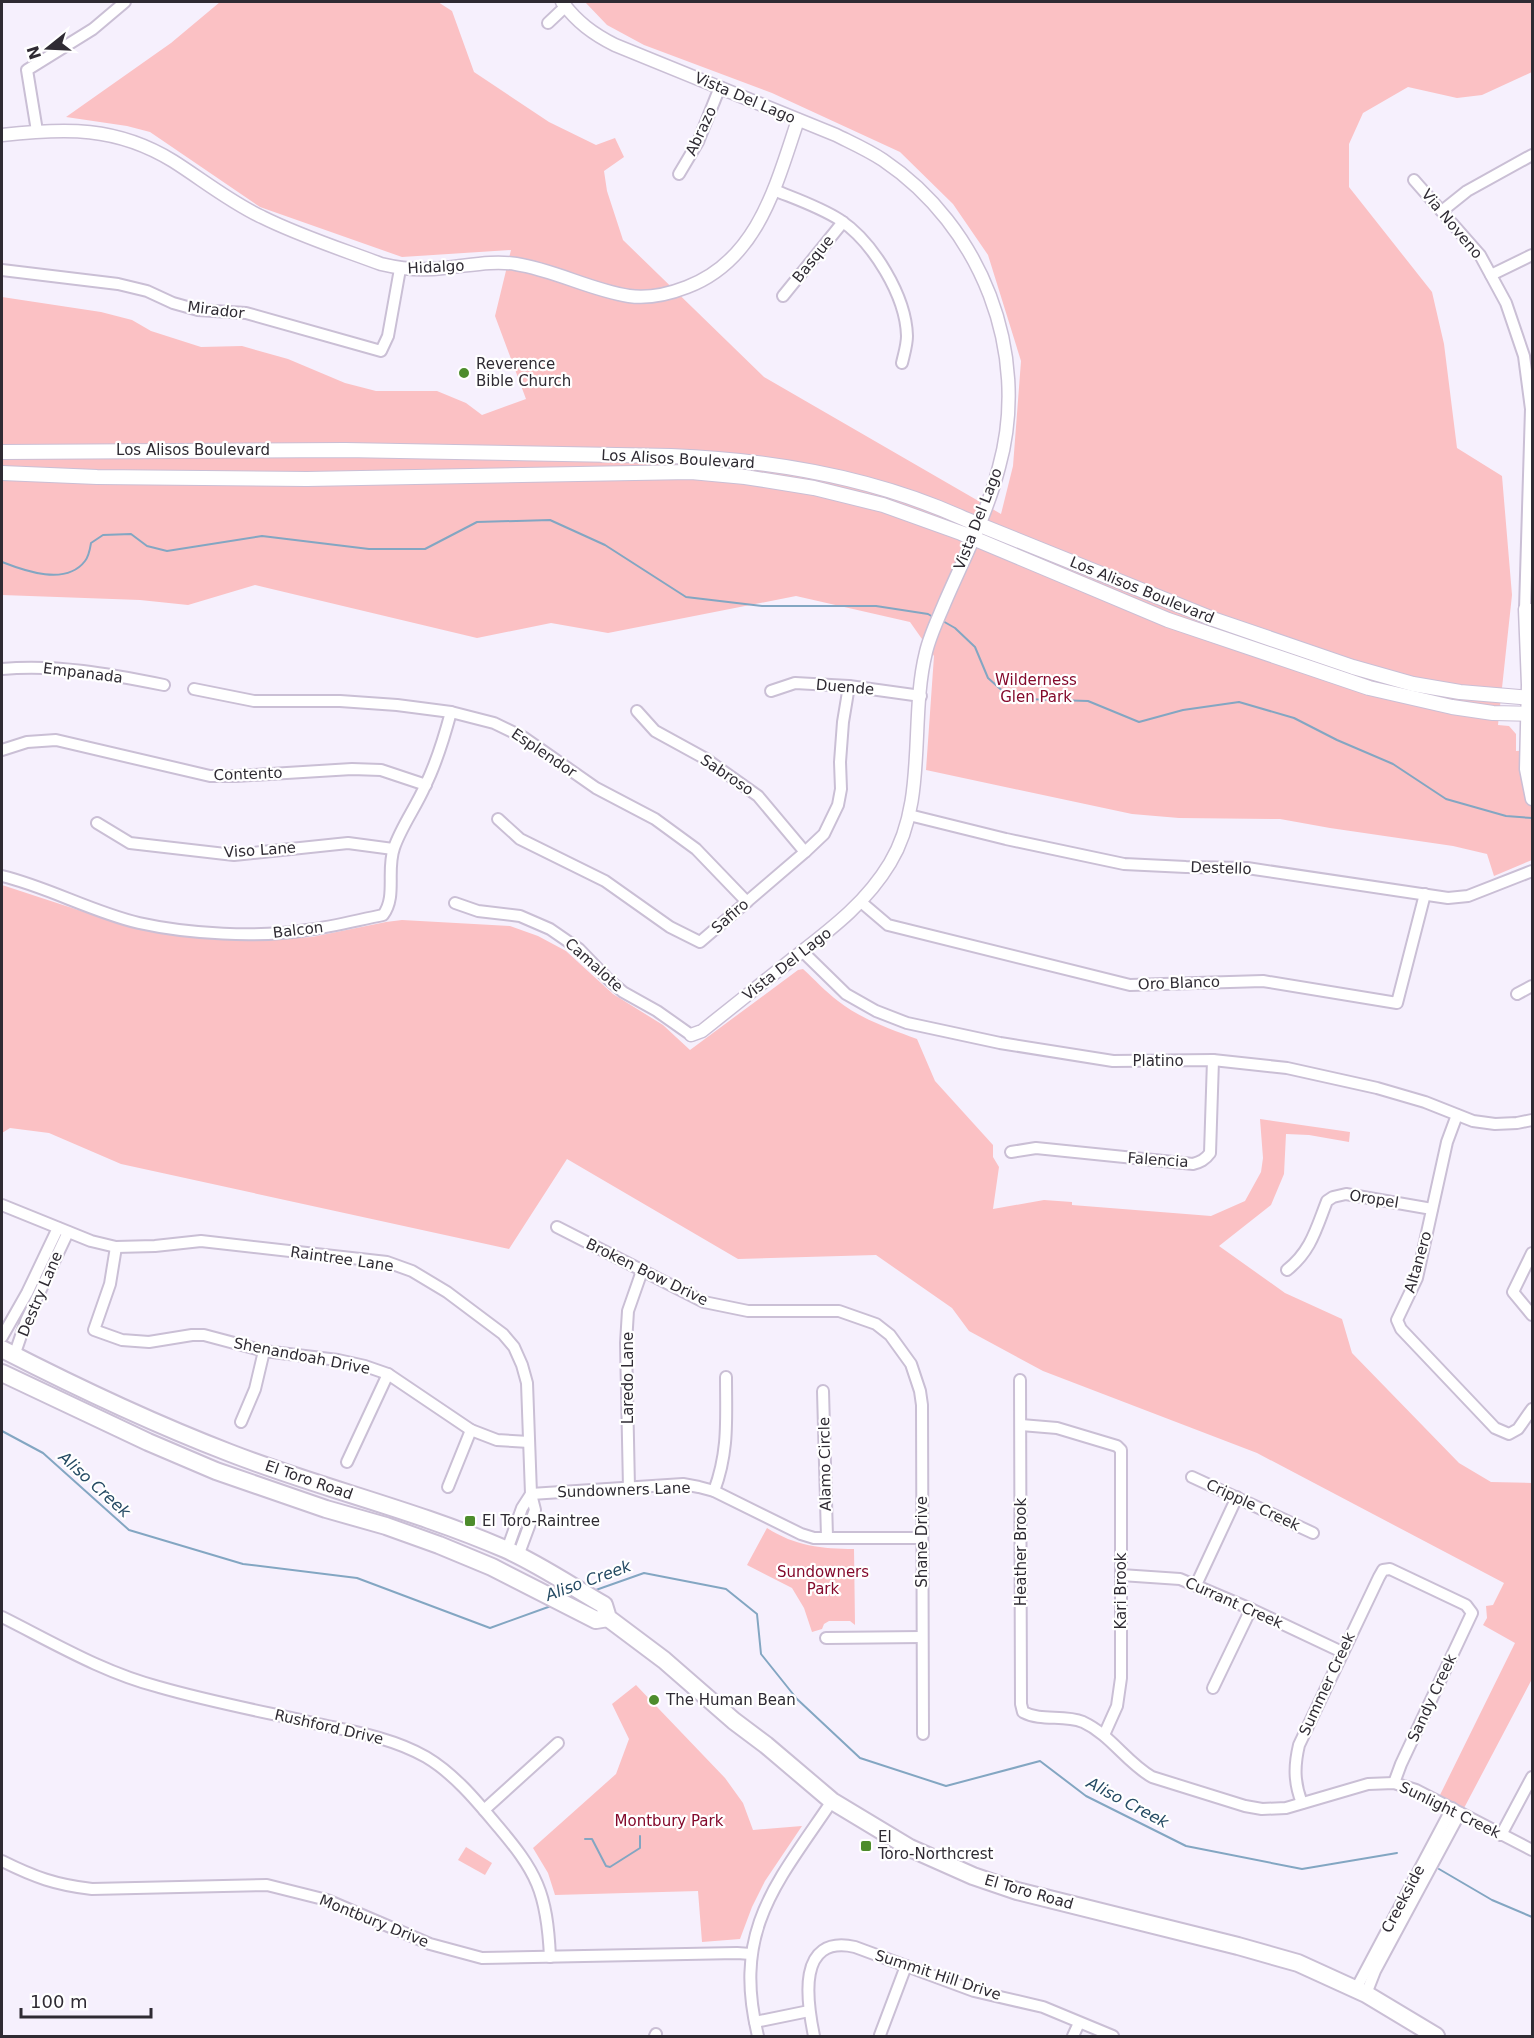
<svg xmlns="http://www.w3.org/2000/svg" width="1534" height="2038" font-family="'DejaVu Sans',sans-serif">
<style>
.green{fill:#fbc1c4}
.lines{fill:none;stroke-linecap:round;stroke-linejoin:round}
.stream{stroke:#83a6c2;stroke-width:2}
.minor-casing{stroke:#cabfd5;stroke-width:14}
.tertiary-casing{stroke:#cabfd5;stroke-width:15}
.secondary-casing{stroke:#cabfd5;stroke-width:16}
.primary-casing{stroke:#cabfd5;stroke-width:20}
.minor{stroke:#fff;stroke-width:10}
.tertiary{stroke:#fff;stroke-width:12}
.secondary{stroke:#fff;stroke-width:14}
.primary{stroke:#fff;stroke-width:16}
.poi-dot{fill:#4d8c2c;stroke:#fff;stroke-width:2}
.labels{text-anchor:middle;stroke-width:4.5;stroke-linejoin:round;paint-order:stroke}
.street-label{font-size:15px;fill:#2f2b33;stroke:#fff}
.poi-label{font-size:15px;fill:#2f2b33;stroke:#fff;text-anchor:start}
.park-label{font-size:15px;fill:#840a2c;stroke:#fff}
.water-label{font-size:16px;font-style:italic;fill:#244a63;stroke:#fff}
</style>
<rect width="100%" height="100%" fill="#f6f0fd"/>
<g class="green">
<path d="M220 2H438L452 11 474 72 549 122 596 145 615 138 624 157 604 171 607 191 623 240 764 377 1001 514 1013 466 1021 361 988 255 953 204 900 152 772 93 644 45 607 25 585 2H1532V72L1482 95 1457 98 1408 87 1363 113 1349 144V187L1432 292 1444 344 1457 448 1502 476 1512 595 1498 725 1509 726 1516 734V751L1532 750V860L1494 876 1487 854 1453 846 1330 828 1280 819 1179 818 1132 814 926 770 934 656 910 622 796 596 608 633 551 623 477 638 255 585 188 605 140 600 2 595V297L101 312 132 320 151 331 201 347 242 346 288 359 345 383 376 391H437L466 403 482 415 526 399 495 316 511 250 402 257 260 207 150 132 127 126 66 117 171 43Z"/>
<path d="M2 885 124 925 191 937 257 940 312 937 386 922 402 920 510 926 538 936 566 951 613 994 663 1025 690 1050 798 970 803 969C815 980 825 991 838 1001 861 1019 890 1029 917 1039L935 1081 993 1145V1157L999 1167 993 1209 1044 1200 1072 1202V1205L1211 1216 1245 1201 1261 1172 1263 1158 1260 1119 1350 1132 1349 1142 1309 1135 1286 1134 1284 1174 1271 1205 1219 1246 1285 1293 1342 1319 1352 1353 1459 1463 1491 1482 1532 1483V1679L1463 1810 1439 1797 1515 1643 1483 1625 1487 1618 1486 1606 1493 1605 1504 1583 1257 1453 1043 1371 969 1331 952 1308 876 1255 738 1259 567 1159 509 1249 121 1164 49 1133 10 1128 2 1133Z"/>
<path d="M767 1528C795 1546 822 1549 854 1549L855 1625 850 1621H829L824 1624 822 1629 812 1632 804 1608 792 1588 747 1565Z"/>
<path d="M636 1685 725 1778 743 1803 753 1830 802 1826 765 1881 752 1907 740 1939 702 1942 698 1891 555 1895 548 1873 533 1848 616 1774 629 1739 612 1704Z"/>
<path d="M466 1847 492 1863 485 1875 458 1860Z"/>
</g>
<g class="lines">
<g class="stream">
<path d="M2 562C25 571 66 586 85 561 89 556 90 549 91 543L103 535 131 534 147 546 167 551 262 536 369 549H425L477 522 550 520 605 545 686 597 762 606H876L928 614 933 617"/>
<path d="M941 620 955 628 975 647 988 678 1006 694 1023 699 1088 701 1139 722 1183 710 1239 702 1294 718 1337 740 1393 764 1446 799 1506 816 1532 818"/>
<path d="M2 1431 43 1453 129 1530 243 1564 357 1578 490 1628 551 1606"/>
<path d="M593 1591 644 1573 726 1589 757 1614 761 1654 797 1699 860 1758 946 1786 1040 1761 1086 1796 1186 1846 1302 1869 1397 1853"/>
<path d="M585 1839H592L606 1866 610 1867 640 1848V1836"/>
<path d="M1439 1869 1492 1900 1532 1917"/>
</g>
<defs>
<g id="minor">
<path d="M548 23 566 6"/>
<path d="M37 131 27 70 93 29 125 2"/>
<path d="M679 174 698 142 720 87"/>
<path d="M1414 180 1480 255 1506 303 1524 356 1531 409 1525 609H1532"/>
<path d="M774 190C796 199 820 207 840 220 873 242 906 296 907 336 907 345 904 354 902 363"/>
<path d="M1442 211 1467 191 1532 155"/>
<path d="M2 270 118 284 147 291 173 303 198 310 246 313 381 351 388 336 400 269"/>
<path d="M1491 275 1532 255"/>
<path d="M783 296 843 222"/>
<path d="M2 669C57 664 109 674 164 685"/>
<path d="M194 689 254 701H340L397 705 451 712 494 723 523 737 596 788 655 819 696 849 747 902"/>
<path d="M771 691 795 683 849 686 921 696"/>
<path d="M637 711 655 731 706 759 758 796 805 852"/>
<path d="M2 750 27 742 56 740 210 776H236L352 769 381 770 426 785"/>
<path d="M909 815 1006 839 1124 864 1186 867 1247 868 1448 898 1468 896 1532 871"/>
<path d="M498 819 520 839 605 881 670 927 700 942 805 852 824 834 838 805 841 789 840 762 843 722 849 686"/>
<path d="M97 823 130 843 234 855 348 843 393 849"/>
<path d="M2 876C48 887 92 912 139 923 188 934 258 938 307 930 333 927 358 920 383 915 397 897 386 870 394 848 401 827 416 807 425 786 437 762 444 738 451 712"/>
<path d="M861 902 888 925 1130 985 1263 981 1397 1003 1425 894"/>
<path d="M455 903 478 911 520 916 550 929 579 949 609 980 623 992 657 1011 691 1035"/>
<path d="M802 951 846 994 876 1011 907 1023 1000 1043 1113 1061 1213 1060 1287 1068 1377 1088 1425 1102 1473 1121 1495 1124 1517 1123 1532 1120"/>
<path d="M1517 994 1532 986"/>
<path d="M1457 1115 1447 1142 1417 1278 1397 1320 1401 1329 1495 1428 1509 1434 1518 1429 1532 1409"/>
<path d="M1011 1152 1036 1148 1193 1164C1200 1162 1205 1160 1210 1153L1213 1060"/>
<path d="M2 1206V1205L91 1241 116 1247 155 1246 201 1241 387 1262 412 1271 447 1292 503 1334 514 1347 522 1365 527 1383 531 1494 535 1510 518 1556"/>
<path d="M557 1227 704 1302 748 1311H839L876 1324 890 1335 911 1364 920 1391 922 1405 923 1734"/>
<path d="M116 1247 110 1284 94 1330 122 1340 149 1342 192 1335H204L264 1351 338 1360 365 1366 388 1374 471 1430 497 1440 529 1442"/>
<path d="M1532 1253 1513 1292 1532 1315"/>
<path d="M1287 1270C1311 1251 1316 1229 1327 1201L1333 1197 1346 1194 1432 1209"/>
<path d="M2 1337 27 1293 58 1228"/>
<path d="M14 1356 26 1321 68 1232"/>
<path d="M1020 1380 1021 1704 1023 1712C1042 1722 1063 1714 1083 1722 1111 1735 1126 1762 1152 1777L1245 1806 1262 1809 1286 1808 1368 1784 1394 1783 1416 1790 1532 1850"/>
<path d="M823 1391 827 1537"/>
<path d="M241 1422 255 1389 264 1351"/>
<path d="M1021 1425 1057 1428 1117 1446 1121 1450V1678L1117 1706 1104 1735"/>
<path d="M347 1462 388 1374"/>
<path d="M1192 1477 1313 1533"/>
<path d="M448 1487 471 1430"/>
<path d="M629 1488 626 1343 628 1311 642 1271"/>
<path d="M714 1491C729 1451 726 1419 726 1377"/>
<path d="M531 1494 683 1484 699 1487 714 1491 801 1534 814 1538H922"/>
<path d="M507 1550 522 1508 531 1494"/>
<path d="M1121 1575 1180 1579 1251 1609 1342 1652"/>
<path d="M1196 1585 1237 1497"/>
<path d="M2 1617C54 1643 102 1672 159 1687 211 1702 265 1712 318 1724 355 1732 393 1738 426 1757 453 1773 475 1799 495 1823 537 1872 547 1892 550 1957"/>
<path d="M826 1638 922 1637"/>
<path d="M1213 1688 1251 1609"/>
<path d="M1302 1803C1294 1783 1294 1766 1299 1745L1379 1577 1383 1570 1390 1569 1466 1605 1472 1613 1401 1764 1394 1783"/>
<path d="M484 1810 558 1743"/>
<path d="M1501 1835 1532 1777"/>
<path d="M2 1861C34 1877 56 1885 92 1889L267 1885 327 1900 430 1944 482 1958 737 1953 751 1954"/>
<path d="M1356 1989 1452 1808"/>
<path d="M1366 1994 1375 1971 1460 1813"/>
<path d="M755 2022 809 2011"/>
<path d="M880 2035 906 1966"/>
<path d="M655 2036 656 2034"/>
<path d="M758 2036C732 1930 776 1884 832 1801"/>
<path d="M814 2036C807 2002 796 1934 855 1947L974 1991 1043 2007 1113 2036"/>
<path d="M1073 2036 1079 2023"/>
</g>
<g id="tertiary">
<path d="M562 2C577 22 593 34 615 45L836 135C852 143 868 150 883 160 981 226 1031 352 999 467 987 514 964 558 945 602 938 619 930 635 926 652 909 720 928 800 890 863 866 903 831 929 795 957 764 982 733 1006 702 1031L691 1035"/>
<path d="M2 135C65 128 116 126 173 161 203 180 230 202 262 217 300 236 341 249 381 264 402 269 422 271 443 268 467 266 492 260 516 264 555 270 590 290 629 296 649 299 669 294 687 287 758 260 776 185 798 120"/>
<path d="M1525 609 1528 685 1526 769 1532 799"/>
</g>
<g id="secondary">
<path d="M2 452 345 450 671 456C772 460 873 477 965 519L1213 619 1353 667 1413 684 1460 692 1532 698"/>
<path d="M2 473 97 477 307 479 691 472 745 477 814 488 883 505 961 533 1168 620 1369 688 1452 707 1493 713 1532 714"/>
</g>
<g id="primary">
<path d="M2 1349C76 1387 152 1423 230 1453 320 1488 415 1510 505 1549 539 1564 571 1586 604 1605L608 1618 664 1660 734 1721 766 1745 832 1801 910 1848 973 1876 1017 1891 1238 1946 1298 1963 1366 1994 1436 2036"/>
<path d="M2 1373 148 1442 216 1471 326 1509 386 1526 439 1545 492 1567 596 1620 608 1618"/>
</g>
</defs>
<use href="#minor" class="minor-casing"/>
<use href="#tertiary" class="tertiary-casing"/>
<use href="#secondary" class="secondary-casing"/>
<use href="#primary" class="primary-casing"/>
<use href="#minor" class="minor"/>
<use href="#tertiary" class="tertiary"/>
<use href="#secondary" class="secondary"/>
<use href="#primary" class="primary"/>
</g>
<g class="poi-dot">
<circle cx="464" cy="373" r="6"/>
<rect x="464" y="1515" width="12" height="12" rx="3"/>
<circle cx="654" cy="1700" r="6"/>
<rect x="860" y="1840" width="12" height="12" rx="3"/>
</g>
<g class="labels">
<g class="street-label">
<text transform="translate(745 98) rotate(23)" y="5">Vista Del Lago</text>
<text transform="translate(701 131) rotate(-65)" y="5">Abrazo</text>
<text transform="translate(1452 224) rotate(50)" y="5">Via Noveno</text>
<text transform="translate(813 259) rotate(-51)" y="5">Basque</text>
<text transform="translate(436 267) rotate(-3)" y="5">Hidalgo</text>
<text transform="translate(216 310) rotate(7)" y="5">Mirador</text>
<text x="193" y="455">Los Alisos Boulevard</text>
<text transform="translate(678 459) rotate(3)" y="5">Los Alisos Boulevard</text>
<text transform="translate(978 519) rotate(-69)" y="5">Vista Del Lago</text>
<text transform="translate(1142 590) rotate(22)" y="5">Los Alisos Boulevard</text>
<text transform="translate(83 673) rotate(7)" y="5">Empanada</text>
<text transform="translate(845 687) rotate(5)" y="5">Duende</text>
<text transform="translate(544 753) rotate(34)" y="5">Esplendor</text>
<text transform="translate(248 774) rotate(-2)" y="5">Contento</text>
<text transform="translate(727 775) rotate(34)" y="5">Sabroso</text>
<text transform="translate(260 850) rotate(-4)" y="5">Viso Lane</text>
<text transform="translate(1221 868) rotate(2)" y="5">Destello</text>
<text transform="translate(730 916) rotate(-41)" y="5">Safiro</text>
<text transform="translate(298 930) rotate(-7)" y="5">Balcon</text>
<text transform="translate(787 964) rotate(-38)" y="5">Vista Del Lago</text>
<text transform="translate(594 965) rotate(42)" y="5">Camalote</text>
<text transform="translate(1179 983) rotate(-2)" y="5">Oro Blanco</text>
<text x="1158" y="1066">Platino</text>
<text transform="translate(1158 1160) rotate(4)" y="5">Falencia</text>
<text transform="translate(1374 1199) rotate(9)" y="5">Oropel</text>
<text transform="translate(342 1259) rotate(8)" y="5">Raintree Lane</text>
<text transform="translate(1418 1262) rotate(-74)" y="5">Altanero</text>
<text transform="translate(647 1272) rotate(26)" y="5">Broken Bow Drive</text>
<text transform="translate(40 1294) rotate(-67)" y="5">Destry Lane</text>
<text transform="translate(302 1356) rotate(11)" y="5">Shenandoah Drive</text>
<text transform="translate(628 1378) rotate(-90)" y="5">Laredo Lane</text>
<text transform="translate(825 1464) rotate(-91)" y="5">Alamo Circle</text>
<text transform="translate(309 1480) rotate(19)" y="5">El Toro Road</text>
<text transform="translate(624 1490) rotate(-2)" y="5">Sundowners Lane</text>
<text transform="translate(1253 1505) rotate(25)" y="5">Cripple Creek</text>
<text transform="translate(922 1542) rotate(-90)" y="5">Shane Drive</text>
<text transform="translate(1021 1552) rotate(-90)" y="5">Heather Brook</text>
<text transform="translate(1121 1591) rotate(-90)" y="5">Kari Brook</text>
<text transform="translate(1234 1603) rotate(24)" y="5">Currant Creek</text>
<text transform="translate(1327 1684) rotate(-65)" y="5">Summer Creek</text>
<text transform="translate(1432 1698) rotate(-65)" y="5">Sandy Creek</text>
<text transform="translate(329 1727) rotate(13)" y="5">Rushford Drive</text>
<text transform="translate(1450 1810) rotate(26)" y="5">Sunlight Creek</text>
<text transform="translate(1029 1892) rotate(16)" y="5">El Toro Road</text>
<text transform="translate(1403 1899) rotate(-62)" y="5">Creekside</text>
<text transform="translate(374 1921) rotate(22)" y="5">Montbury Drive</text>
<text transform="translate(938 1975) rotate(18)" y="5">Summit Hill Drive</text>
</g>
<g class="poi-label">
<text x="476" y="369">Reverence<tspan x="476" dy="17">Bible Church</tspan></text>
<text x="482" y="1526">El Toro-Raintree</text>
<text x="666" y="1705">The Human Bean</text>
<text x="878" y="1842">El<tspan x="878" dy="17">Toro-Northcrest</tspan></text>
</g>
<g class="park-label">
<text x="1036" y="685">Wilderness<tspan x="1036" dy="17">Glen Park</tspan></text>
<text x="823" y="1577">Sundowners<tspan x="823" dy="17">Park</tspan></text>
<text x="669" y="1826">Montbury Park</text>
</g>
<g class="water-label">
<text transform="translate(95 1484) rotate(42)" y="6">Aliso Creek</text>
<text transform="translate(588 1580) rotate(-20)" y="6">Aliso Creek</text>
<text transform="translate(1128 1802) rotate(28)" y="6">Aliso Creek</text>
</g>
</g>
<rect width="1534" height="2038" fill="none" stroke="#2f2b33" stroke-width="6"/>
<g transform="translate(48 48) rotate(252)" stroke="#ffffff" stroke-width="4.5" paint-order="stroke">
<path d="M0-4.5L10 22L0 15L-10 22Z" fill="#2f2b33"/>
<text y="-9" font-size="16" font-weight="bold" text-anchor="middle" fill="#2f2b33">N</text>
</g>
<path d="M21 2008v9h130v-9" fill="none" stroke="#2f2b33" stroke-width="3"/>
<text x="30" y="2008" font-size="18" fill="#2f2b33" stroke="#ffffff" stroke-width="4.5" paint-order="stroke">100 m</text>
</svg>
